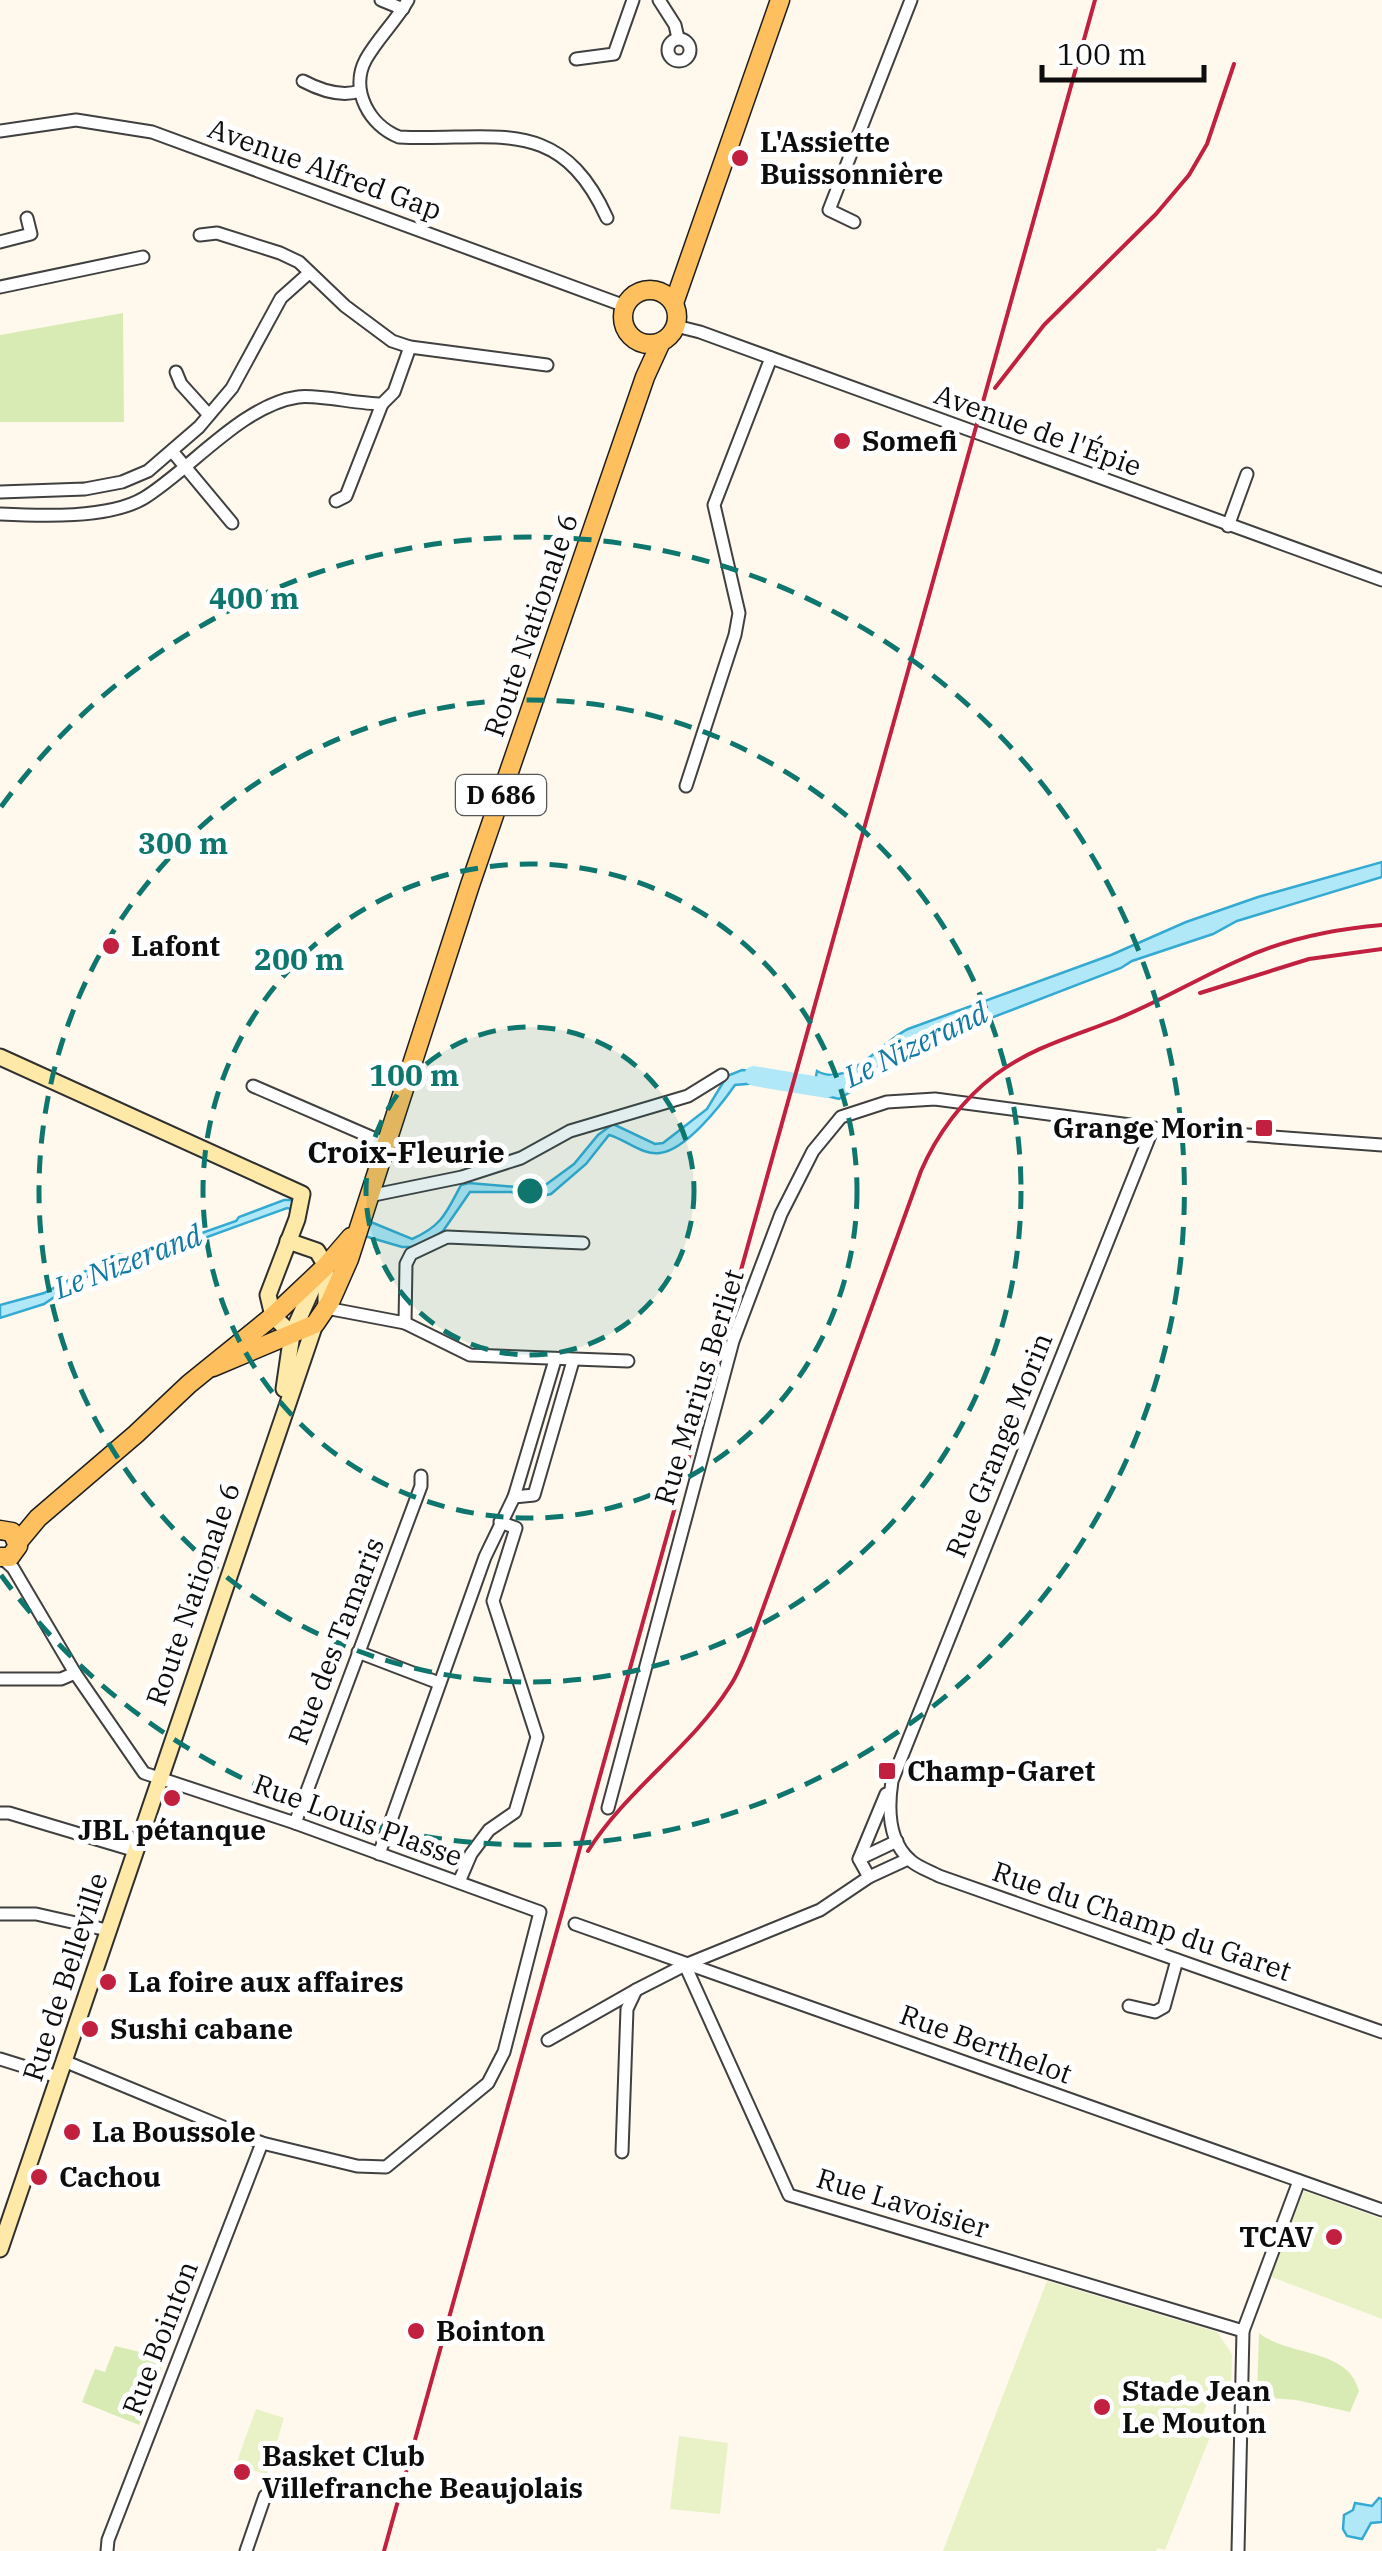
<svg xmlns="http://www.w3.org/2000/svg" width="1382" height="2551" font-family="'IBM Plex Serif',serif">
<style>
.green{fill:#d9ebb5}
.pitch{fill:#e9f2c7}
.water{fill:#b0e8f8;stroke:#34aad2;stroke-width:2.5}
.lines{fill:none;stroke-linecap:round;stroke-linejoin:round}
.river{stroke:#b0e8f8;stroke-width:20}
.street-casing{stroke:#404040;stroke-width:15}
.secondary-casing{stroke:#2f2f2f;stroke-width:19}
.primary-casing{stroke:#1e1e1e;stroke-width:21}
.street{stroke:#fff;stroke-width:11}
.secondary{stroke:#ffe9a8;stroke-width:15}
.primary{stroke:#fec05e;stroke-width:18}
.rail{stroke:#c2203f;stroke-width:4}
.ring{fill:none;stroke:#0f766e;stroke-width:5;stroke-dasharray:18 12}
.poi-dot{fill:#c2203f;stroke:#fff;stroke-width:4}
.labels{text-anchor:middle;stroke-width:10;stroke-linejoin:round;paint-order:stroke}
.shield{fill:#fff;stroke:#565656;stroke-width:2.5}
.shield-label{font-size:25px;font-weight:bold;fill:#0d0d0d}
.poi-label{font-size:28px;font-weight:bold;fill:#0d0d0d;stroke:#fff;text-anchor:start}
.street-label{font-size:28px;fill:#0d0d0d;stroke:#fff}
.water-label{font-size:30px;font-style:italic;fill:#1179a4;stroke:#fff}
.neighbourhood-label{font-size:30px;font-weight:bold;fill:#0d0d0d;stroke:#fff}
.centre{fill:#0f766e;stroke:#fff;stroke-width:5}
.ring-label{font-size:30px;text-anchor:middle;font-weight:bold;fill:#0f766e;stroke:#fff;stroke-width:10;stroke-linejoin:round;paint-order:stroke}
</style>
<rect width="100%" height="100%" fill="#fff9ed"/>
<g class="green">
<path d="M123 313 124 422H0V335Z"/>
<path d="M1259 2333C1287 2356 1349 2348 1359 2391L1350 2412 1296 2400 1257 2397Z"/>
<path d="M115 2346 165 2358 139 2425 82 2402 95 2369 105 2372Z"/>
</g>
<g class="pitch">
<path d="M1304 2191 1382 2219V2319L1269 2276Z"/>
<path d="M1047 2281 1217 2332 1232 2354 1231 2394 1213 2388 1200 2421 1214 2427 1165 2550 1158 2548 1156 2551H943Z"/>
<path d="M256 2409 284 2418 267 2475 236 2464Z"/>
<path d="M679 2436 728 2443 720 2514 670 2509Z"/>
</g>
<g class="water">
<path d="M1382 862V877L1237 921 1213 934 1132 961 1121 968 931 1041 839 1099 806 1091 815 1082 817 1071C848 1089 882 1041 908 1029L1111 955 1186 922 1258 897Z"/>
<path d="M742 1070 781 1075 780 1081 735 1085C721 1105 686 1150 660 1153 643 1156 625 1139 609 1135L586 1164 551 1194 533 1198 511 1192H470L443 1231 432 1239 412 1247H402L361 1235 366 1220 412 1239C442 1226 446 1213 461 1185L469 1183 540 1189 574 1164 598 1135 613 1124 655 1144 663 1143 707 1109 727 1076Z"/>
<path d="M284 1200H293L291 1209 287 1208 177 1248 102 1270 78 1281 44 1304 0 1318V1305L44 1293 116 1255 151 1251 236 1221 239 1217Z"/>
<path d="M1379 2498 1382 2499V2522L1371 2523 1362 2539 1347 2536 1343 2529 1344 2515 1353 2510 1355 2503 1372 2506Z"/>
</g>
<g class="lines">
<path class="river" d="M754 1076 826 1088 834 1085"/>
<defs>
<g id="street">
<path d="M381 0 403 9"/>
<path d="M408 0C396 21 378 38 366 59 349 90 370 126 399 137 493 142 559 112 607 218"/>
<path d="M659 0 675 25 678 38"/>
<circle cx="679" cy="50" r="11"/>
<path d="M576 59 614 54 633 0"/>
<path d="M303 81C320 90 342 97 360 91"/>
<path d="M0 131 76 120 152 132 625 306"/>
<path d="M854 222 829 210 911 0"/>
<path d="M200 235 217 233 280 253 299 262 345 306 392 341 410 347 547 365"/>
<path d="M0 242 31 234 27 218"/>
<path d="M0 287 143 257"/>
<path d="M676 326 700 332 1382 580"/>
<path d="M176 372 181 384 209 415"/>
<path d="M172 451 232 523"/>
<path d="M0 492 85 489 122 482 148 471 199 427 232 388 281 298 309 273"/>
<path d="M336 501 346 496 382 404"/>
<path d="M0 514C40 516 109 519 144 498 190 470 242 405 298 397 316 394 358 404 382 404L394 392 410 347"/>
<path d="M1228 526 1247 474"/>
<path d="M686 786 735 635 739 613 714 505 771 358"/>
<path d="M253 1086 387 1144"/>
<path d="M1153 1128 892 1781C888 1807 887 1840 910 1860 917 1867 930 1871 939 1876L1382 2032"/>
<path d="M369 1196 462 1177 521 1158 570 1131 688 1096 722 1075"/>
<path d="M326 1308 405 1323 406 1264 411 1254 447 1237 583 1243"/>
<path d="M405 1323 470 1355 628 1361"/>
<path d="M555 1360 514 1497 534 1495 573 1361"/>
<path d="M2 1558 13 1568 75 1673 144 1773 295 1823 540 1912 504 2052 488 2083 386 2167 357 2166 262 2143 64 2061"/>
<path d="M358 1652 439 1683"/>
<path d="M0 1679H61L75 1673"/>
<path d="M608 1808 733 1341 781 1214 813 1151 841 1117 887 1102 935 1099 1153 1128 1382 1145"/>
<path d="M0 1813H9L133 1850"/>
<path d="M295 1823 421 1486V1476"/>
<path d="M379 1854 485 1557 514 1497"/>
<path d="M859 1859 886 1794"/>
<path d="M869 1877 859 1859 897 1841"/>
<path d="M459 1882 471 1854 489 1830 515 1812 537 1737 493 1601 516 1528 500 1522"/>
<path d="M0 1914H36L107 1930"/>
<path d="M575 1924 1382 2210"/>
<path d="M685 1965 789 2195 1243 2331"/>
<path d="M1129 2006 1155 2012 1164 2007 1177 1960"/>
<path d="M548 2040 636 1990"/>
<path d="M0 2059 58 2077"/>
<path d="M622 2152 627 2009 636 1990 685 1965 820 1910 869 1877 908 1859"/>
<path d="M107 2551 108 2540 262 2143"/>
<path d="M246 2551 265 2496"/>
<path d="M1238 2551 1243 2331 1299 2181"/>
</g>
<g id="secondary">
<path d="M0 1057 302 1194 297 1219 268 1295 273 1316 292 1334"/>
<path d="M288 1241 317 1251 326 1266V1308"/>
<path d="M284 1389 292 1334 317 1278"/>
<path d="M0 2249 315 1324"/>
</g>
<g id="primary">
<circle cx="650" cy="317" r="27"/>
<path d="M674 303 780 0"/>
<path d="M213 1367 315 1324 330 1302 349 1259 470 885 645 377 661 342"/>
<path d="M0 1530 12 1532 18 1546 10 1557H0"/>
<path d="M18 1542 38 1518 136 1434 189 1384 273 1316 326 1266 351 1237"/>
</g>
</defs>
<use href="#street" class="street-casing"/>
<use href="#secondary" class="secondary-casing"/>
<use href="#primary" class="primary-casing"/>
<use href="#street" class="street"/>
<use href="#secondary" class="secondary"/>
<use href="#primary" class="primary"/>
<g class="rail">
<path d="M995 388 1044 325 1156 214 1189 175 1207 144 1234 64"/>
<path d="M1200 993 1309 959 1382 949"/>
<path d="M588 1851C627 1789 691 1748 730 1686 740 1671 746 1653 753 1636L921 1171C937 1134 963 1099 995 1075 1031 1048 1071 1037 1112 1021 1156 1004 1198 978 1242 959 1285 939 1335 929 1382 925"/>
<path d="M384 2551 1095 0"/>
</g>
</g>
<circle cx="530" cy="1191" r="164" fill="#0f766e" fill-opacity=".12"/>
<g class="ring">
<circle cx="530" cy="1191" r="164"/>
<circle cx="530" cy="1191" r="327"/>
<circle cx="530" cy="1191" r="491"/>
<path d="M1 807A654 654 0 1 1 1 1575"/>
</g>
<g class="poi-dot">
<circle cx="740" cy="158" r="10"/>
<circle cx="842" cy="441" r="10"/>
<circle cx="111" cy="946" r="10"/>
<rect x="1254" y="1118" width="20" height="20" rx="5"/>
<rect x="877" y="1761" width="20" height="20" rx="5"/>
<circle cx="172" cy="1798" r="10"/>
<circle cx="108" cy="1982" r="10"/>
<circle cx="90" cy="2029" r="10"/>
<circle cx="72" cy="2132" r="10"/>
<circle cx="39" cy="2177" r="10"/>
<circle cx="1334" cy="2237" r="10"/>
<circle cx="416" cy="2331" r="10"/>
<circle cx="1102" cy="2407" r="10"/>
<circle cx="242" cy="2472" r="10"/>
</g>
<g class="labels">
<rect class="shield" x="456" y="775" width="90" height="40" rx="8"/>
<g class="shield-label">
<text x="501" y="804">D 686</text>
</g>
<g class="poi-label">
<text x="760" y="152">L'Assiette<tspan x="760" dy="32">Buissonnière</tspan></text>
<text x="862" y="451">Somefi</text>
<text x="131" y="956">Lafont</text>
<text x="1244" y="1138" text-anchor="end">Grange Morin</text>
<text x="907" y="1781">Champ-Garet</text>
<text x="172" y="1840" text-anchor="middle">JBL pétanque</text>
<text x="128" y="1992">La foire aux affaires</text>
<text x="110" y="2039">Sushi cabane</text>
<text x="92" y="2142">La Boussole</text>
<text x="59" y="2187">Cachou</text>
<text x="1314" y="2247" text-anchor="end">TCAV</text>
<text x="436" y="2341">Bointon</text>
<text x="1122" y="2401">Stade Jean<tspan x="1122" dy="32">Le Mouton</tspan></text>
<text x="262" y="2466">Basket Club<tspan x="262" dy="32">Villefranche Beaujolais</tspan></text>
</g>
<g class="street-label">
<text transform="translate(325 169) rotate(20)" y="10">Avenue Alfred Gap</text>
<text transform="translate(1038 430) rotate(20)" y="10">Avenue de l'Épie</text>
<text transform="translate(531 625) rotate(-71)" y="10">Route Nationale 6</text>
<text transform="translate(699 1387) rotate(-73)" y="10">Rue Marius Berliet</text>
<text transform="translate(999 1445) rotate(-68)" y="10">Rue Grange Morin</text>
<text transform="translate(193 1594) rotate(-71)" y="10">Route Nationale 6</text>
<text transform="translate(336 1641) rotate(-69)" y="10">Rue des Tamaris</text>
<text transform="translate(358 1820) rotate(20)" y="10">Rue Louis Plasse</text>
<text transform="translate(1142 1921) rotate(19)" y="10">Rue du Champ du Garet</text>
<text transform="translate(65 1977) rotate(-72)" y="10">Rue de Belleville</text>
<text transform="translate(986 2044) rotate(20)" y="10">Rue Berthelot</text>
<text transform="translate(903 2203) rotate(17)" y="10">Rue Lavoisier</text>
<text transform="translate(160 2338) rotate(-69)" y="10">Rue Bointon</text>
</g>
<g class="water-label">
<text transform="translate(916 1045) rotate(-26)" y="10">Le Nizerand</text>
<text transform="translate(128 1262) rotate(-21)" y="10">Le Nizerand</text>
</g>
<g class="neighbourhood-label">
<text x="406" y="1163">Croix-Fleurie</text>
</g>
</g>
<circle cx="530" cy="1191" r="15" class="centre"/>
<g class="ring-label">
<text x="254" y="609">400 m</text>
<text x="183" y="854">300 m</text>
<text x="299" y="970">200 m</text>
<text x="414" y="1086">100 m</text>
</g>
<path d="M1042 65v15h162v-15" fill="none" stroke="#0d0d0d" stroke-width="5"/>
<text x="1057" y="65" font-size="30" fill="#0d0d0d" stroke="#ffffff" stroke-width="8" paint-order="stroke">100 m</text>
</svg>
